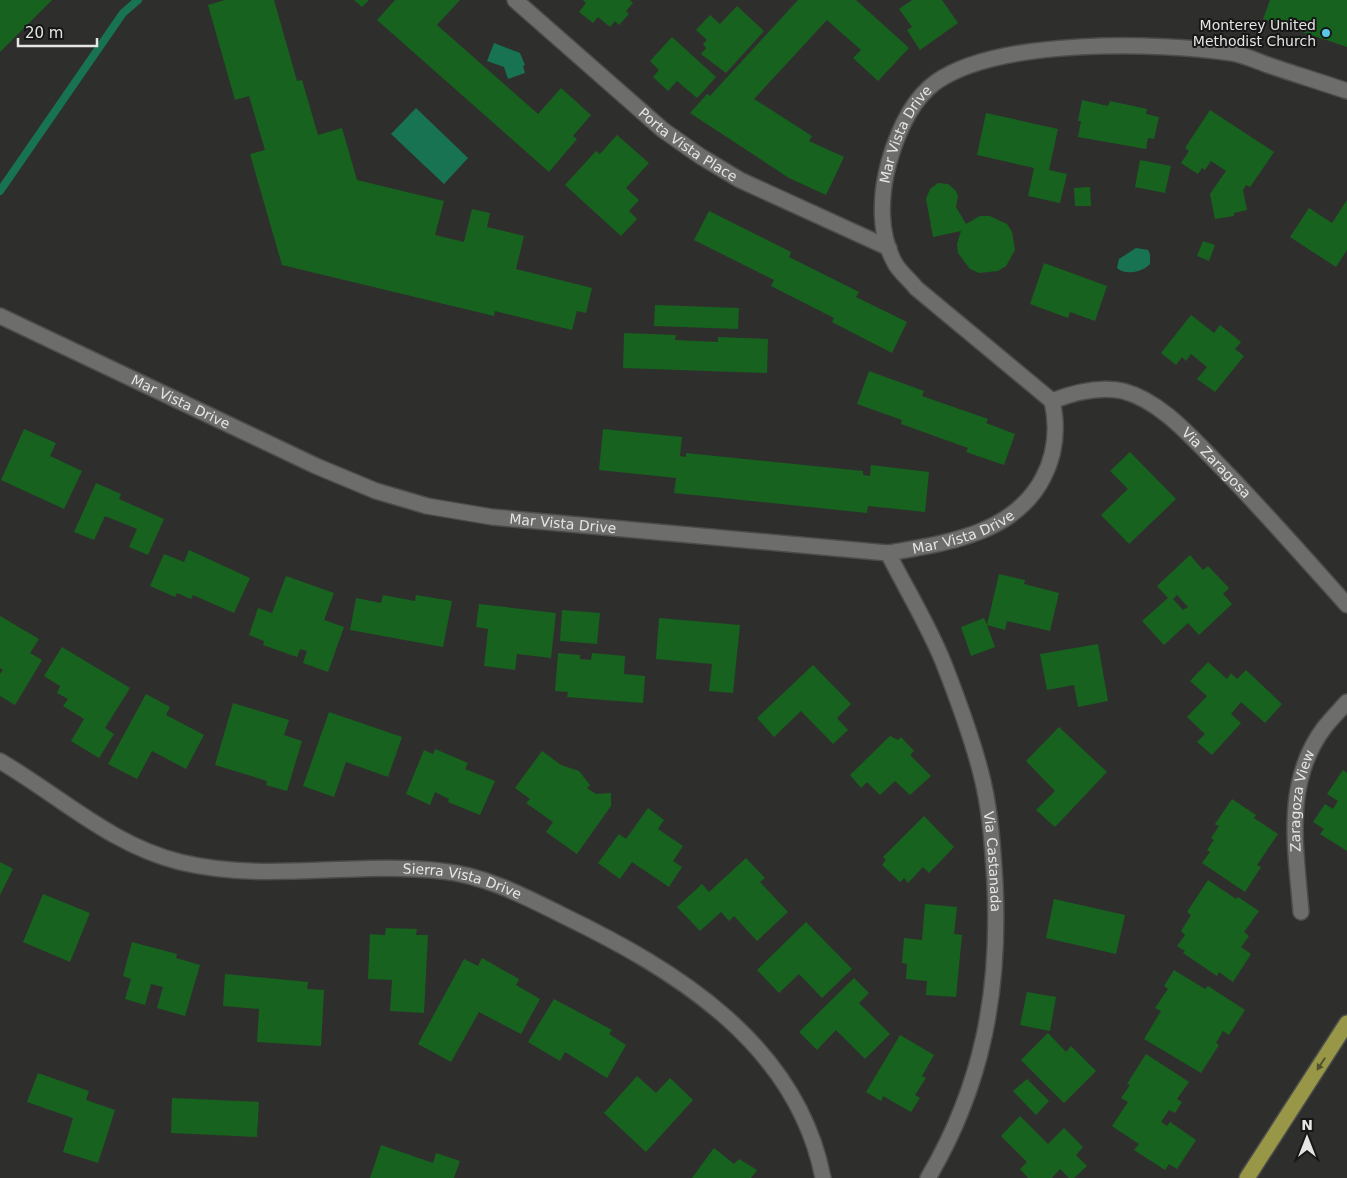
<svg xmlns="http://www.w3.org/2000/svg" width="1347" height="1178" font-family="'DejaVu Sans',sans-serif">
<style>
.water{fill:#177351}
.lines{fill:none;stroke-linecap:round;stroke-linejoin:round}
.stream{stroke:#177351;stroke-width:8}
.building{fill:#17621f;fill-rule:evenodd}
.minor-casing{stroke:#4c4d4b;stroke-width:18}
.highway-casing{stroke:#4c4d4b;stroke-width:18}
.minor{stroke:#6d6e6b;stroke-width:15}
.highway{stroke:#989747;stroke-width:15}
.oneway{fill:#50512c}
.poi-dot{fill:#59c8e4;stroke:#161716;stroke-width:2}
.labels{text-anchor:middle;stroke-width:4;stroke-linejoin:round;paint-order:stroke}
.poi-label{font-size:14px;fill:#e5e5e4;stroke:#161716;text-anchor:end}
.street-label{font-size:14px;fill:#e5e5e4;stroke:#161716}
</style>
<rect width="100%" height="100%" fill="#2e2f2c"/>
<g class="water">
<path d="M494 43 520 53 525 65 523 66 525 73 508 79 504 67 487 61Z"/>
<path d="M416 108 468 158 444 184 391 134Z"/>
<path d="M1136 248 1148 250 1150 254V264C1143 272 1125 276 1117 268L1119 259Z"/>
</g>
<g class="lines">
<path class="stream" d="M0 191 123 13 138 0"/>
</g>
<g class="building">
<path d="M0 0H52L0 52Z"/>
<path d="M225 0H274L297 81 302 80 318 135 342 128 357 180 444 201 435 235 464 242 472 209 490 213 487 227 524 236 516 269 592 288 586 313 577 311 572 330 495 311 494 316 282 265 250 154 265 150 249 96 235 100 208 5Z"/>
<path d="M354 0H369L362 7Z"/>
<path d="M395 0H460L437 25 538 114 561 88 591 115 573 136 577 139 549 172 377 20Z"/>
<path d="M583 0H630L633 3 626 11 629 14 619 25 615 21 610 27 598 17 593 23 579 12 586 3Z"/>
<path d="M798 0H856L909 48 878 81 853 58 861 50 827 20 754 99 812 136 809 141 844 157 826 195 789 178 690 113 707 94 710 96Z"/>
<path d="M912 0H942L958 23 920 50 907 30 912 27 899 9Z"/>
<path d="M1270 0H1347V47L1263 19Z"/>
<path d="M737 6 764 31 726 73 701 54 706 48 703 44 707 40 696 30 710 15 720 24Z"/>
<path d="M672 37 716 77 697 98 677 81 668 91 653 77 659 70 650 61Z"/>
<path d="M1082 100 1108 106 1110 101 1147 109 1146 114 1159 117 1154 139 1148 138 1146 149 1078 137 1081 121H1078Z"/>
<path d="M1210 110 1274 152 1250 187 1246 185 1243 190 1247 210 1234 213V216L1215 219 1210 194 1226 171 1211 161 1205 170 1202 168 1198 174 1181 163 1189 151 1185 148Z"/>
<path d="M986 113 1058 129 1049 170 1067 174 1060 203 1028 196 1034 168 977 155Z"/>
<path d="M617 135 649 163 626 188 639 200 629 211 637 219 621 236 565 185 596 151 600 154Z"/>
<path d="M1140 160 1171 166 1165 193 1135 187Z"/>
<path d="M938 183 948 184 956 191 958 196 956 207 966 224 980 216H990L1007 224 1012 232 1015 250 1006 266 998 271 979 273 970 269 958 253 957 244 961 231 933 237 926 199 930 189Z"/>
<path d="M1090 187 1091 206H1075L1074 188Z"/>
<path d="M1347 200V250L1336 267 1290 237 1309 208 1332 223Z"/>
<path d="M709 211 791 252 789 257 859 292 856 297 907 322 892 353 832 322 834 318 771 286 774 280 694 240Z"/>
<path d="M1203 241 1215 245 1209 261 1197 256Z"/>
<path d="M1044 263 1107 286 1095 321 1070 312 1068 318 1030 304Z"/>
<path d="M655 305 739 308 738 329 654 326Z"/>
<path d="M1191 315 1214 333 1220 325 1241 342 1235 349 1244 356 1215 392 1197 379 1207 367 1191 354 1186 361 1182 357 1176 365 1161 353Z"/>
<path d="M624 333 676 335 675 340 718 342V337L768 339 767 373 623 368Z"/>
<path d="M869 371 924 391 922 396 988 419 986 423 1015 434 1004 465 966 452 968 448 901 424 902 420 857 404Z"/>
<path d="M24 429 56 443 50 456 82 471 64 509 1 480Z"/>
<path d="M603 429 682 437 680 456 686 457V453L863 471V475L870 476 871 465 929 472 925 512 868 506 867 513 674 493 676 478 599 470Z"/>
<path d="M1130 452 1176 499 1129 544 1101 515 1128 489 1110 471Z"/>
<path d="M96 483 121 494 119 499 164 519 148 555 129 547 137 529 105 516 94 540 74 532Z"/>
<path d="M189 550 250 578 234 613 193 595 191 599 177 593 175 597 150 586 164 554 184 562Z"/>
<path d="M1190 555 1203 570 1208 566 1229 588 1223 594 1232 604 1199 635 1188 623 1164 645 1142 621 1168 598 1157 586ZM1177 595 1188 607 1183 610 1173 599Z"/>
<path d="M999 574 1025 580 1024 584 1059 593 1050 631 1007 621 1005 630 987 625 995 647 971 656 961 627 984 618 987 625Z"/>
<path d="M286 576 334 593 324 620 344 627 328 672 303 663 307 651 300 649 297 657 263 645 264 641 249 635 258 608 272 613Z"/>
<path d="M383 595 415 601 416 595 452 601 443 647 350 630 356 598 381 603Z"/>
<path d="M479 604 556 613 551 658 517 654 515 670 484 666 488 629 476 627Z"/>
<path d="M562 610 600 613 597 644 560 641Z"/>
<path d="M0 616 39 639 30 653 42 660 15 705 0 696V674L3 670 0 668Z"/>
<path d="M659 618 740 625 733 693 709 691 712 664 656 659Z"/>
<path d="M1098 644 1108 701 1078 707 1074 685 1047 690 1040 654Z"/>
<path d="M62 647 130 688 105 728 114 734 99 758 71 741 84 719 63 706 68 699 57 693 60 686 44 676Z"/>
<path d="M558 653 580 655V659L591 660 592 653 625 656 624 674 645 676 643 703 567 697 568 692 555 691Z"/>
<path d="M1208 662 1227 679 1231 673 1237 679 1246 670 1282 704 1265 723 1241 702 1231 714 1241 723 1212 755 1197 742 1205 734 1187 717 1207 696 1190 681Z"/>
<path d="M813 665 851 704 837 718 848 730 833 744 801 711 774 737 757 718Z"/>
<path d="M146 694 170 707 166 715 204 735 186 769 152 751 137 779 108 764Z"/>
<path d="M233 703 289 720 284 735 302 741 287 791 266 785 267 781 215 765Z"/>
<path d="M329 712 402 737 388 777 346 762 334 797 303 786Z"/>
<path d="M1059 727 1107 772 1055 827 1036 810 1055 791 1026 761Z"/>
<path d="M890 736 898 740 901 737 914 751 910 755 931 776 910 795 895 781 880 795 867 782 861 788 850 775Z"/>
<path d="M435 749 468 763 465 769 495 781 480 815 448 802 449 799 435 792 430 805 406 794 424 750 433 754Z"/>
<path d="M542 751 561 765 579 771 590 785 587 788 596 794 611 793V806L577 854 546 832 553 822 526 803 530 799 515 788Z"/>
<path d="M1343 770 1347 773V851L1320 834 1324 829 1313 822 1325 804 1333 809 1338 801 1327 794Z"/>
<path d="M1232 799 1256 815 1254 818 1278 834 1257 865 1261 867 1245 892 1202 863 1210 852 1207 850 1214 840 1211 838 1219 826 1215 824Z"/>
<path d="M648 808 664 820 658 829 683 846 673 861 682 867 669 887 632 862 620 879 598 863 619 834 626 839Z"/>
<path d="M924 816 954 847 929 873 923 867 908 883 904 878 900 882 882 865 886 860 883 857Z"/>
<path d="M746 858 765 878 760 882 788 912 757 941 734 916 729 921 721 912 700 931 677 907 702 884 709 892Z"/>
<path d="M0 862 13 869 0 895Z"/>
<path d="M1208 880 1236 899 1238 897 1259 911 1244 932 1249 936 1241 947 1251 954 1233 982 1219 972 1217 976 1183 953 1185 951 1177 946 1185 935 1181 931 1191 915 1187 912Z"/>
<path d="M43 894 90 913 70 962 23 942Z"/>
<path d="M1054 899 1125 915 1116 954 1046 938Z"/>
<path d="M925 904 957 907 954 934 962 935 956 997 926 995 927 981 906 979 907 964 902 963 904 938 922 940Z"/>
<path d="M806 922 852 969 822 998 799 974 779 993 757 970Z"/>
<path d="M386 928 417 929 416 935H428L424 1013 390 1011 392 980 368 979 370 934 385 935Z"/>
<path d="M132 942 177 954 176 958 200 965 185 1016 157 1008 163 987 151 984 145 1005 125 999 131 979 123 976Z"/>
<path d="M482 958 519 979 516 985 540 999 521 1034 479 1012 451 1062 418 1044 464 959 478 966Z"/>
<path d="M1174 970 1205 989 1208 986 1245 1010 1229 1035 1223 1031 1216 1043 1219 1045 1201 1073 1144 1039 1161 1011 1155 1008 1168 989 1164 986Z"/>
<path d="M225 974 308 982 307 989 324 990 321 1046 257 1042 259 1009 223 1006Z"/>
<path d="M854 978 869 993 859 1003 890 1034 865 1059 836 1030 817 1050 799 1032Z"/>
<path d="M1027 992 1056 997 1050 1031 1020 1025Z"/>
<path d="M554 999 612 1030 609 1034 626 1045 607 1078 565 1052 560 1061 528 1042Z"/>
<path d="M1048 1033 1066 1052 1071 1046 1096 1071 1064 1103 1021 1060Z"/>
<path d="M900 1035 934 1055 922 1076 926 1078 915 1095 920 1098 911 1112 883 1096 881 1101 866 1092Z"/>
<path d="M1146 1054 1189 1082 1177 1099 1182 1102 1175 1113 1169 1110 1161 1122 1167 1126 1170 1122 1196 1140 1177 1169 1169 1164 1165 1170 1134 1150 1139 1144 1112 1126 1128 1102 1121 1098 1130 1085 1127 1084Z"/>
<path d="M38 1073 89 1091 86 1100 115 1110 98 1163 63 1152 73 1118 27 1102Z"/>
<path d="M637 1076 656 1093 670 1078 693 1100 646 1152 604 1113Z"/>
<path d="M1027 1079 1049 1101 1036 1115 1013 1091Z"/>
<path d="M172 1098 259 1102 257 1137 171 1133Z"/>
<path d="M1020 1116 1048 1144 1064 1128 1083 1147 1076 1155 1087 1166 1074 1178H1069L1060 1169 1052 1178H1028L1020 1169 1027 1162 1001 1136Z"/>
<path d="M381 1145 433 1163 436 1153 460 1161 454 1178H370Z"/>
<path d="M714 1148 734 1164 739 1159 757 1170 751 1178H692Z"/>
</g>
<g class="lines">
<defs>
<g id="minor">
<path id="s1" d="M515 0 663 130 700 156 740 180 889 248"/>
<path id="s2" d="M0 316 316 466 376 491 427 506 492 517 888 553C945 543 1013 535 1043 478 1056 453 1058 427 1052 401L916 288C910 280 901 273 896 265 878 235 880 195 889 162 897 134 911 100 936 82 999 38 1158 42 1232 53 1244 55 1257 61 1268 65 1294 74 1321 82 1347 91"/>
<path id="s3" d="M1052 401C1075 392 1099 386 1123 391 1161 401 1192 438 1219 465 1263 510 1305 558 1347 605"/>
<path id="s4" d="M888 553C906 589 929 626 944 664 958 700 976 749 984 786 991 818 993 852 995 884 1000 991 983 1085 928 1178"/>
<path id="s5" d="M0 761C60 796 111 845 180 862 266 883 355 861 441 871 484 875 524 896 562 915 676 970 797 1044 823 1178"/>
<path id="s6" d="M1301 912C1296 849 1283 783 1324 728 1331 719 1339 711 1347 702"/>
</g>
<path id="highway" d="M1247 1178 1347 1023"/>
</defs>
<use href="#minor" class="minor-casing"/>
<use href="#highway" class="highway-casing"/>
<use href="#minor" class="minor"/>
<use href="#highway" class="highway"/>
</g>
<defs><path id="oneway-solid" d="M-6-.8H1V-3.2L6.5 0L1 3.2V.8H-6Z" transform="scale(1.25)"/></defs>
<use class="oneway" href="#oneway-solid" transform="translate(1321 1064) rotate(123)"/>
<circle class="poi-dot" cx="1326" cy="33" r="5"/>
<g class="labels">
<g class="poi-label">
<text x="1316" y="30">Monterey United<tspan x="1316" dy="16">Methodist Church</tspan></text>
</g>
<g class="street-label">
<text dy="5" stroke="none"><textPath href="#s2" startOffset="1535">Mar Vista Drive</textPath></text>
<text dy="5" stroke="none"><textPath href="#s1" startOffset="226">Porta Vista Place</textPath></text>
<text dy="5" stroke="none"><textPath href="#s2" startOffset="200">Mar Vista Drive</textPath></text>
<text dy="5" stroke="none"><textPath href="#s3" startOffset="192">Via Zaragosa</textPath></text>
<text dy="5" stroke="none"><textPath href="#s2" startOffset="605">Mar Vista Drive</textPath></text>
<text dy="5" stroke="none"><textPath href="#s2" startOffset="1010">Mar Vista Drive</textPath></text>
<text dy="5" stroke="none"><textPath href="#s6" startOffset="112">Zaragoza View</textPath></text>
<text dy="5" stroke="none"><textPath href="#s4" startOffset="329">Via Castanada</textPath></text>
<text dy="5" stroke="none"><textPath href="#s5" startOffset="492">Sierra Vista Drive</textPath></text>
</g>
</g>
<g transform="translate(1307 1138)" stroke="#161716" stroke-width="4" paint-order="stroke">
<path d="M0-4L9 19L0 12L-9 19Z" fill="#e5e5e4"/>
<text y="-8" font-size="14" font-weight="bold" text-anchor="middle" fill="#e5e5e4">N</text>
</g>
<path d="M18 38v8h79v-8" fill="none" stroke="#e5e5e4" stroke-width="2.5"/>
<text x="25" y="38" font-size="15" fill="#e5e5e4" stroke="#161716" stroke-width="4" paint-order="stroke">20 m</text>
</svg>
